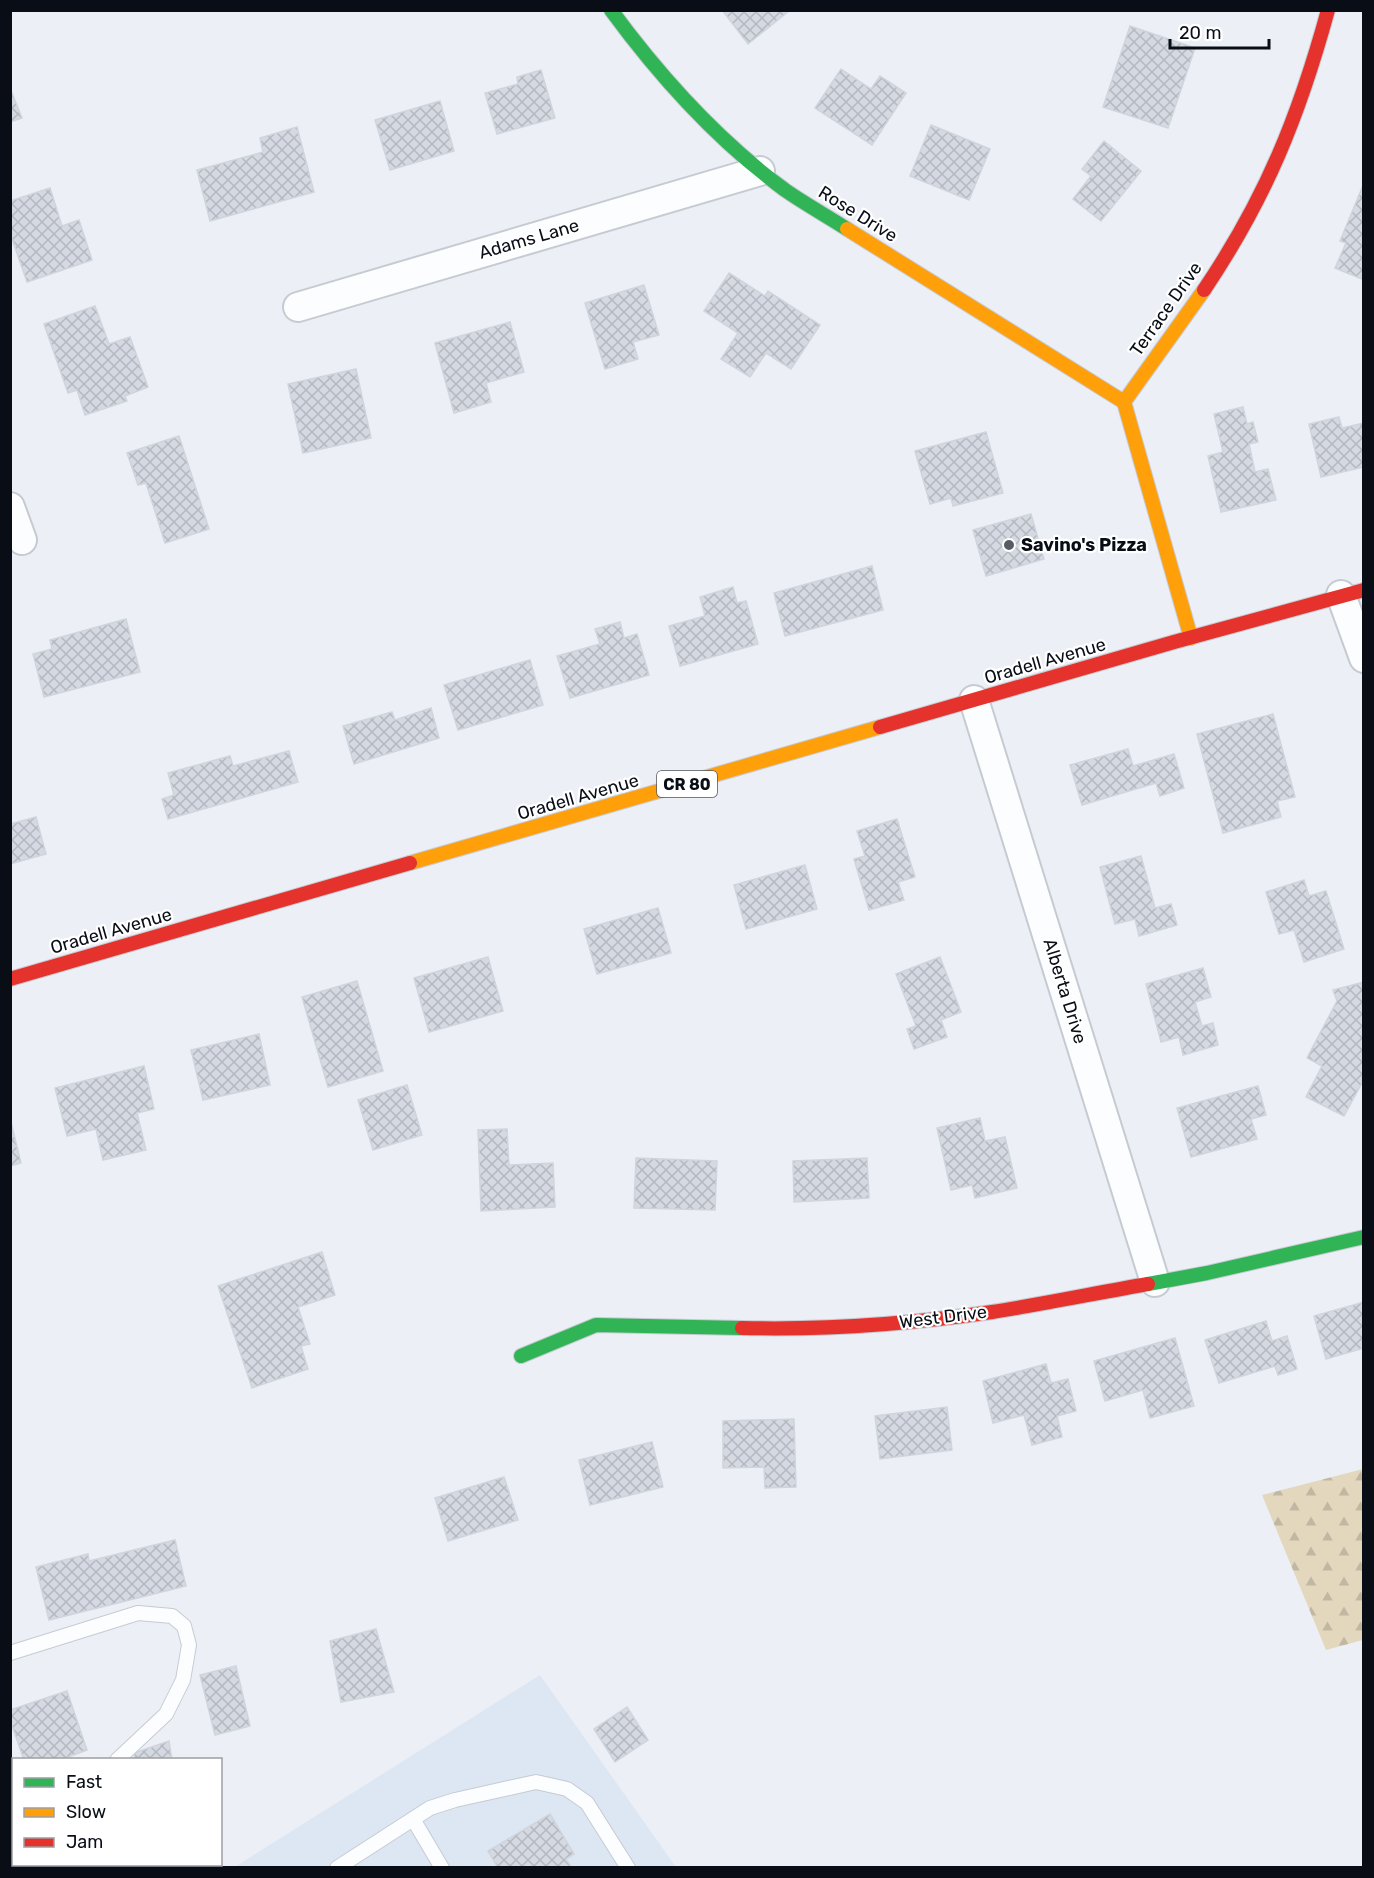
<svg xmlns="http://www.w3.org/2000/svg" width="1374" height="1878" font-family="Rubik,sans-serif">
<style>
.built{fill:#dde6f3}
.forest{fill:url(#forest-firs)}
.building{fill:url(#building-cross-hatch);stroke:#d0d5dd;stroke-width:1.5}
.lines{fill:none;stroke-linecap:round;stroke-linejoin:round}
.lane-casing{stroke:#c6cbd2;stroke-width:16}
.street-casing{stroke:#c6cbd2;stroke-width:32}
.fast-casing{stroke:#c6cbd2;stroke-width:16}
.slow-casing{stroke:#c6cbd2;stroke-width:16}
.jam-casing{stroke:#c6cbd2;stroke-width:16}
.lane{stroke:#fcfdfe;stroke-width:14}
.street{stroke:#fcfdfe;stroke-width:28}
.fast{stroke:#30b455;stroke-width:14}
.slow{stroke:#ff9f0a;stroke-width:14}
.jam{stroke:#e5322d;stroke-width:14}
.poi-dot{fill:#585c64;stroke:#fff;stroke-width:2}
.labels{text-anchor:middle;stroke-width:4.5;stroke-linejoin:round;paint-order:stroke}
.shield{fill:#fff;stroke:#52565c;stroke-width:1.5}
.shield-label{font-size:16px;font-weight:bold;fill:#080d16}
.street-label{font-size:18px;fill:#080d16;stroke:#fff}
.poi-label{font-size:18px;font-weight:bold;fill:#080d16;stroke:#fff;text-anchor:start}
</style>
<defs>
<pattern id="forest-firs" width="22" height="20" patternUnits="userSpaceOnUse" patternTransform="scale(1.5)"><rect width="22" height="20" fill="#e3d8be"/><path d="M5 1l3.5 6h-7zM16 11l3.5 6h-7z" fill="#c1b8a3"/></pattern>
<pattern id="building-cross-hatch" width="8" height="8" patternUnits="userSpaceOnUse" patternTransform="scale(1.5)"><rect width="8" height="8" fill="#d4d9e2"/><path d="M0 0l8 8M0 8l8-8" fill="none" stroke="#b4b9c1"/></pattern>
</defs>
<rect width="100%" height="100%" fill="#ecf0f6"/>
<path class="built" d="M540 1675 676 1867 233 1868Z"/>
<path class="forest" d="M1363 1469V1640L1326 1650 1262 1495Z"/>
<g class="building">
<path d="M722 10H789V11L748 44Z"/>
<path d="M1130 26 1195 48 1168 128 1103 107Z"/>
<path d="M841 69 871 89 880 76 906 93 872 145 815 108Z"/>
<path d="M541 70 555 118 497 134 485 93 518 84 517 77Z"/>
<path d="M10 88 22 118 10 122Z"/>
<path d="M440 101 454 151 390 170 375 120Z"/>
<path d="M931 125 990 149 969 200 910 176Z"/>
<path d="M297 127 314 192 210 221 197 170 263 152 260 138Z"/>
<path d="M1104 141 1141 171 1101 221 1073 199 1091 176 1082 169Z"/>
<path d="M1364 183V280L1335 268 1346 243 1340 241Z"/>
<path d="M50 188 62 226 79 220 92 260 27 282 10 233V201Z"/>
<path d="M729 273 765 296 768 291 820 325 791 369 766 353 750 377 721 359 738 333 704 311Z"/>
<path d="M644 285 659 335 633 342 638 359 605 369 585 303Z"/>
<path d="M95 306 109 344 130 337 148 387 125 396 127 401 85 415 77 390 68 393 44 324Z"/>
<path d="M510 322 524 372 486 383 491 402 454 413 435 343Z"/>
<path d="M356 369 371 438 303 453 288 384Z"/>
<path d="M1243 407 1247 424 1253 422 1258 442 1249 444 1255 472 1268 469 1276 500 1221 512 1208 456 1223 452 1214 414Z"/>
<path d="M1339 417 1342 428 1364 423V467L1321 477 1309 424Z"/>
<path d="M986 432 1003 493 953 506 951 498 930 504 915 451Z"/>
<path d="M179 436 209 529 165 543 146 483 138 485 127 453Z"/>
<path d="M1031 514 1044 559 986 576 973 530Z"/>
<path d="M872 566 883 610 785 636 774 593Z"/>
<path d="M733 587 737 603 746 601 758 644 680 666 669 626 705 616 700 597Z"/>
<path d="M126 619 140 672 44 697 33 654 52 649 50 640Z"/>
<path d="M620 622 624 638 637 634 649 675 570 698 557 656 600 644 595 629Z"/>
<path d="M530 660 543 705 458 730 444 685Z"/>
<path d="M431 708 439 738 354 764 343 726 392 712 395 720Z"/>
<path d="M1273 714 1295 797 1277 801 1281 817 1223 833 1197 734Z"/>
<path d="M1128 749 1133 766 1174 754 1184 788 1160 796 1156 783 1082 805 1070 765Z"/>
<path d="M289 751 298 782 168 819 162 799 174 795 168 773 230 756 233 766Z"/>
<path d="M36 817 46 854 10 864V824Z"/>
<path d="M897 819 915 877 898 882 904 900 869 910 854 859 865 856 857 831Z"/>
<path d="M1141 856 1155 908 1171 904 1177 925 1139 936 1135 919 1115 924 1100 867Z"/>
<path d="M805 865 817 909 746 929 734 885Z"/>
<path d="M1304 880 1309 896 1326 891 1344 949 1304 962 1294 930 1279 934 1266 892Z"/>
<path d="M658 908 671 953 597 974 584 929Z"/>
<path d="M488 957 503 1011 429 1032 414 978Z"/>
<path d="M940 957 961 1012 941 1020 947 1037 914 1049 907 1029 916 1026 896 974Z"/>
<path d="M1203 968 1211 997 1195 1002 1202 1026 1213 1023 1218 1045 1183 1055 1179 1037 1161 1042 1146 984Z"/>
<path d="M357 981 383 1071 328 1087 302 997Z"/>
<path d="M1364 982V1079L1344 1116 1306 1097 1322 1066 1307 1058 1337 1001 1333 990Z"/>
<path d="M259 1034 270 1085 203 1100 191 1050Z"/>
<path d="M144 1066 154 1109 137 1113 146 1150 103 1160 96 1129 67 1136 55 1088Z"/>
<path d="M407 1085 422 1135 373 1150 358 1100Z"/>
<path d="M1258 1086 1266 1115 1251 1119 1257 1139 1191 1157 1177 1108Z"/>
<path d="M10 1118 21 1163 10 1166Z"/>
<path d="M980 1118 985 1141 1005 1137 1017 1188 975 1198 972 1185 951 1190 937 1128Z"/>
<path d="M507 1129 509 1165 553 1163 555 1207 481 1211 478 1130Z"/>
<path d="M636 1158 717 1161 715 1210 634 1208Z"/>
<path d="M867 1158 869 1198 794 1202 793 1161Z"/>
<path d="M322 1252 335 1295 298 1307 310 1344 301 1346 308 1369 252 1388 218 1286Z"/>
<path d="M1364 1302V1348L1326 1359 1314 1316Z"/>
<path d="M1266 1321 1272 1341 1287 1336 1297 1369 1278 1375 1275 1366 1219 1383 1205 1340Z"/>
<path d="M1175 1338 1194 1406 1150 1418 1143 1390 1105 1401 1094 1361Z"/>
<path d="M1046 1364 1051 1383 1068 1379 1076 1411 1057 1416 1062 1437 1032 1445 1024 1415 993 1423 983 1381Z"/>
<path d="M947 1407 952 1450 880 1459 875 1416Z"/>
<path d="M794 1419 796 1487 765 1488 764 1467 723 1468V1421Z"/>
<path d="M652 1442 663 1487 590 1505 579 1460Z"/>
<path d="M504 1477 518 1520 448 1541 435 1498Z"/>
<path d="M175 1540 186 1586 49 1620 36 1567 88 1554 89 1561Z"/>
<path d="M376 1629 394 1692 341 1702 330 1641Z"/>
<path d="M236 1666 250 1726 215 1735 200 1675Z"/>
<path d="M67 1691 87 1750 60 1760H24L10 1720V1710Z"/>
<path d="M627 1707 648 1740 615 1762 594 1729Z"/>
<path d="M169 1741 172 1760H135L134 1753Z"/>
<path d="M550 1814 574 1854 566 1859 572 1868H498L488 1851Z"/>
</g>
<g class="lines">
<defs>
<g id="lane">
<path d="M10 1653 138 1613 172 1616 184 1626 189 1645 183 1680 166 1714 117 1760"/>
<path d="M10 1819 14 1818"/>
<path d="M413 1819 442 1868"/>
<path d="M337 1868 430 1808 455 1800 536 1782 567 1789 587 1803 628 1868"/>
</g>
<g id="street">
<path d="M298 307 760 171"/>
<path d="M10 507 22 540"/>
<path d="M1341 595 1364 658"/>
<path d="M974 700 1155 1282"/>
</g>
<g id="fast">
<path d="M611 10C661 78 717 140 785 190 805 204 827 216 847 229"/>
<path d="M1148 1284 1207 1273 1364 1237"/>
<path d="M521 1356 596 1325 742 1328"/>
</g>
<g id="slow">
<path d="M847 229 1124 402"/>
<path d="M1191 638 1124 402 1204 290"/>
<path d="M410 863 880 727"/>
</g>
<g id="jam">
<path d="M1204 290C1266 198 1299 116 1328 10"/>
<path d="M880 727 1174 642 1364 590"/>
<path d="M10 979 410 863"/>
<path d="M742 1328C825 1330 910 1324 992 1312 1044 1304 1096 1293 1148 1284"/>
</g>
</defs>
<use href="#lane" class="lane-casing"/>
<use href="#street" class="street-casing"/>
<use href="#fast" class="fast-casing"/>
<use href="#slow" class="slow-casing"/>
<use href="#jam" class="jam-casing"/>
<use href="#lane" class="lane"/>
<use href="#street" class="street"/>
<use href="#fast" class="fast"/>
<use href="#slow" class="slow"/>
<use href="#jam" class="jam"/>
</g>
<circle class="poi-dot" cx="1009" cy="545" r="6"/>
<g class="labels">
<rect class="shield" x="657" y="771" width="60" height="26" rx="4.5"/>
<g class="shield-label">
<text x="687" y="790">CR 80</text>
</g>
<g class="street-label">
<text transform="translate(858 214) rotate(32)" y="6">Rose Drive</text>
<text transform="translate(529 239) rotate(-16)" y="6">Adams Lane</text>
<text transform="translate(1166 309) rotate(-55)" y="6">Terrace Drive</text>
<text transform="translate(1045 661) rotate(-16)" y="6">Oradell Avenue</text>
<text transform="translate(578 797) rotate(-16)" y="6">Oradell Avenue</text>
<text transform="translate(111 931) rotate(-16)" y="6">Oradell Avenue</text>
<text transform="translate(1065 991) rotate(73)" y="6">Alberta Drive</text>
<text transform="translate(943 1317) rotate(-7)" y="6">West Drive</text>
</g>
<g class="poi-label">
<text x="1021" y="551">Savino's Pizza</text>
</g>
</g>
<rect width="1374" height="1878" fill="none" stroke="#080d16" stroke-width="24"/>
<rect x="12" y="1758" width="210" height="108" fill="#ffffff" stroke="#9c9ea2" stroke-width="1.5"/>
<rect x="24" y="1778" width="30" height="9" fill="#30b455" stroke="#9c9ea2" stroke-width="1.5"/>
<text x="66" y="1788" font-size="18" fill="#080d16">Fast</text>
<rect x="24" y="1808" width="30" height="9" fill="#ff9f0a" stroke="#9c9ea2" stroke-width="1.5"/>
<text x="66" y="1818" font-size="18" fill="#080d16">Slow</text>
<rect x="24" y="1838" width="30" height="9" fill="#e5322d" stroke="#9c9ea2" stroke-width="1.5"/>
<text x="66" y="1848" font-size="18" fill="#080d16">Jam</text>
<path d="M1170 39v9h99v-9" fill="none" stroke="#080d16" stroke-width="3"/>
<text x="1179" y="39" font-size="18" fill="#080d16" stroke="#ffffff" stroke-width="4.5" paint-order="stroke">20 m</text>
</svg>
